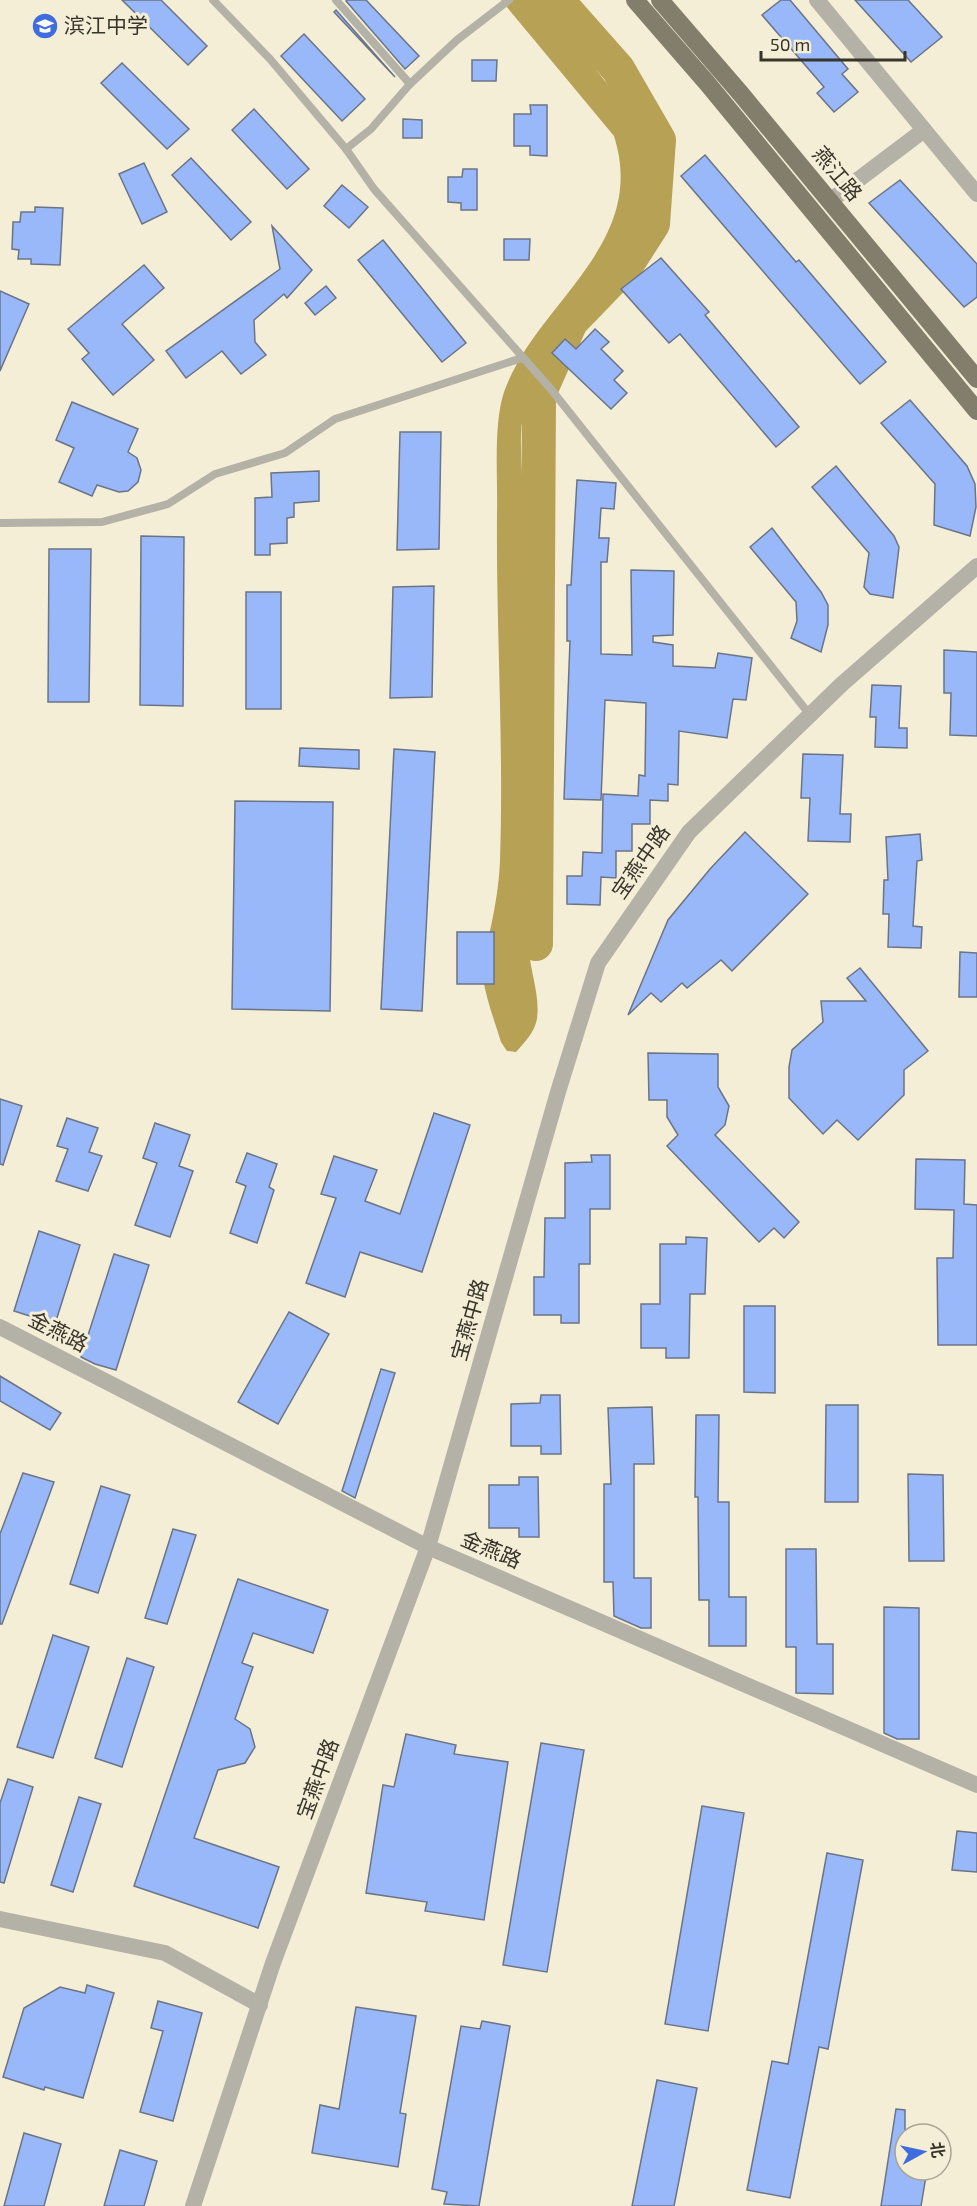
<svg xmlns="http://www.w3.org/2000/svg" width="977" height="2206" font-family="'Exo 2','Noto Sans SC',sans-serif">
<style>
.water{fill:#b6a155}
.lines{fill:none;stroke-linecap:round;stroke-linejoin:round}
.river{stroke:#b6a155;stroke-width:34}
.building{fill:#99b8f9;stroke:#6b7487;stroke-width:1.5}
.lane{stroke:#b4b1a7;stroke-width:8}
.street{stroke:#b4b1a7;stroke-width:16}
.primary{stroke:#837e6c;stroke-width:18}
.labels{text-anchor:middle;stroke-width:6;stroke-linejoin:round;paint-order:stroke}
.poi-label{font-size:21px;fill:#37342b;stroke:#f5eed7;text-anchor:start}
.street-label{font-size:21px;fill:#37342b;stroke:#f5eed7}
</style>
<rect width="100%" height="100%" fill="#f5eed7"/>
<path class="water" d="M501 0H542C564 28 586 57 608 85 621 103 637 122 645 143 668 204 609 286 572 331 545 365 523 389 521 435 520 485 529 538 530 588 532 690 527 793 528 895 529 913 528 933 529 951 531 974 540 996 537 1019 534 1033 525 1042 516 1052L507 1051 501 1042C495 1022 486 999 483 978 481 963 487 946 490 931 495 908 499 885 500 861 504 745 496 630 497 514 498 477 493 426 504 392 536 302 649 246 614 136Z"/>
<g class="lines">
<path class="river" d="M536 944 539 394 571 322 628 263 653 224 659 140 618 69 557 0"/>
</g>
<g class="building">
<path d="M122 0H161L207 46 188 65Z"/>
<path d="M347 0H366L419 56 405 69 346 1Z"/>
<path d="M781 0H790L848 69 842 74 858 92 834 112 817 93 824 87 762 15Z"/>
<path d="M855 0H908L942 37 911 62Z"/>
<path d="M336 10 395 77 334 12Z"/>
<path d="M304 34 365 99 342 121 281 56Z"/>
<path d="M472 60H497L496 81H472Z"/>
<path d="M122 63 189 129 167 149 101 83Z"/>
<path d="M530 105H547V156L530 155V146H514V114H531Z"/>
<path d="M254 109 309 169 287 189 232 130Z"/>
<path d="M403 119 422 120V138H403Z"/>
<path d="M705 155 796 262 799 260 886 362 860 384 681 176Z"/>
<path d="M191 158 251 222 231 240 172 175Z"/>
<path d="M144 163 167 212 142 224 119 174Z"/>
<path d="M463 169H477V210H461V203L448 202V177H462Z"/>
<path d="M900 180 977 264V297L964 307 869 203Z"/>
<path d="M342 185 368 207 349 228 324 206Z"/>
<path d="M35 207 63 208 60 265 31 264V259H18L19 250 12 249 13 222H20L21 212H35Z"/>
<path d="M272 226 312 270 287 298 284 294 254 320 255 342 266 355 241 374 222 351 186 378 166 351 280 269Z"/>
<path d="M504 239H530L529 260H504Z"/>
<path d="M383 240 466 343 442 362 358 260Z"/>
<path d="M661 258 709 312 705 315 799 427 776 447 680 334 669 343 621 289Z"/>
<path d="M144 265 164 288 122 324 154 360 113 395 82 359 89 353 68 329Z"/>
<path d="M326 286 336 298 315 315 305 303Z"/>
<path d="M0 291 29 304 0 371Z"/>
<path d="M595 329 609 342 601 349 623 371 614 380 627 393 611 409 552 353 565 339 576 349Z"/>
<path d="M910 400 967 466 975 484 976 507 970 536 934 525 935 484 881 423Z"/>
<path d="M72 402 138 429 128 452 137 458 141 470 138 482 128 491 119 492 97 485 92 496 59 482 74 448 56 440Z"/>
<path d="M400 432H441L439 549 397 550Z"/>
<path d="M836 466 894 536 899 547 893 598 870 594 864 587 869 553 812 487Z"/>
<path d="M319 471V501L294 503V517L287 518V543L270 544V555H255V498L272 497 271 473Z"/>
<path d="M577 480 616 483 614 509 601 508 599 538H609L607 562H601V654L632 655 631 570 674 571 673 635 653 636V642L673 645V666L715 668 718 653 752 658 746 700 733 699 727 738 679 731 678 785 668 784V801L650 800V824H632V851H616V878L601 877 600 905 567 904V876H582L583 852 602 853 603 794 638 796 639 775 645 776 646 703 605 700 601 800 564 799 570 641H567V585H571Z"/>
<path d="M772 528 821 592 828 605V625L821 652 791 638 797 621 796 602 750 547Z"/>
<path d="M141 536 184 537 183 706 140 705Z"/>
<path d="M49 549H91L89 702H48Z"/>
<path d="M434 586 432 697 390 698 393 587Z"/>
<rect x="246" y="592" width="35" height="117"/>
<path d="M944 650 977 652V736L950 735 951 693H944Z"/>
<path d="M872 685 901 686 899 728H907V748L875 747 876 717H870Z"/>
<path d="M300 748 359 750V769L299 766Z"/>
<path d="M394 749 435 752 422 1011 381 1009Z"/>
<path d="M803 754 843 755 840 814H851L850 842 808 841 810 798H801Z"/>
<path d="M235 801 333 802 330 1011 232 1009Z"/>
<path d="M745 832 808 894 732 971 721 960 687 988 682 983 661 1002 651 993 628 1015 668 920 710 869Z"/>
<path d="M920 834 922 860 917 861 913 926 922 927 921 948 888 947 889 914H883L884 880H888L886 837Z"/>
<rect x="457" y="932" width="37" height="52"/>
<path d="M960 952 977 953V997H959Z"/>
<path d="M860 968 928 1051 904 1070V1095L858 1140 837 1120 823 1134 789 1098V1067L792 1050 823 1022 821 1001H866L847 978Z"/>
<path d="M648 1053 718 1054V1087L729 1106 725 1125 715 1135 799 1222 784 1238 774 1228 759 1242 667 1146 678 1135 667 1117V1100H649Z"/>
<path d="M0 1099 22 1106 3 1165 0 1164Z"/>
<path d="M434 1113 470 1125 422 1272 360 1252 345 1297 306 1283 336 1198 321 1194 334 1156 377 1170 365 1201 400 1214Z"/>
<path d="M67 1118 98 1128 89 1152 102 1156 88 1191 56 1181 68 1149 57 1146Z"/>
<path d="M155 1123 190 1135 179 1166 193 1171 170 1237 135 1225 157 1163 143 1158Z"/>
<path d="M247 1153 277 1164 269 1187 274 1190 257 1243 230 1233 246 1186 236 1182Z"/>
<path d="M591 1155H610V1209H590V1264H579V1323H561V1315H534V1277H544L545 1218H565V1163L592 1162Z"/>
<path d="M916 1159 965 1160 964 1204 977 1205V1345H938L937 1258H953L954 1210 915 1209Z"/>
<path d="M39 1231 80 1245 55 1324 14 1311Z"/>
<path d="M686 1237 707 1238 705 1294H690L689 1358H666V1348H641V1304H660V1244H686Z"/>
<path d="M114 1254 149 1265 116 1370 95 1364 81 1357Z"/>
<path d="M744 1306H775V1393L744 1392Z"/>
<path d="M289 1312 329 1334 278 1424 238 1402Z"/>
<path d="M381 1369 395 1373 355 1498 342 1491Z"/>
<path d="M0 1376 61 1413 50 1430 0 1401Z"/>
<path d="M541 1395H560L561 1454H541V1446H511V1404L540 1403Z"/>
<path d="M826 1405H858V1502H825Z"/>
<path d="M652 1407 654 1464H634V1578H651V1628H641L614 1616 613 1582H604V1484H611L608 1408Z"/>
<path d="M696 1415H719L718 1502H729V1597H746V1646H709V1600H699L698 1497H695Z"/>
<path d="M23 1473 54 1482 2 1624H0V1534Z"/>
<path d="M908 1474 943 1475 944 1561H909Z"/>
<path d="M519 1477H538L539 1537H519V1528H489V1485H519Z"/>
<path d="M101 1486 130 1495 98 1593 70 1584Z"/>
<path d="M173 1529 196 1535 167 1624 145 1618Z"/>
<path d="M786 1549H816L817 1644H833V1694L796 1693V1647H786Z"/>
<path d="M238 1579 328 1610 313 1653 253 1633 242 1663 253 1667 235 1719 250 1729 255 1747 245 1763 218 1770 194 1838 279 1867 258 1928 134 1886Z"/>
<path d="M884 1607 919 1608V1739H897L884 1733Z"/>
<path d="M53 1635 89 1647 53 1758 17 1747Z"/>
<path d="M127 1658 154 1667 122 1767 95 1758Z"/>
<path d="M406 1734 456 1745 454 1754 508 1762 484 1920 425 1911 427 1902 366 1893 383 1785 394 1787Z"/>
<path d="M541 1743 584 1750 547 1972 503 1965Z"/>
<path d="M8 1779 33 1787 4 1883 0 1882V1803Z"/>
<path d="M79 1797 101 1804 73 1892 51 1885Z"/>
<path d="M702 1806 744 1813 708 2031 665 2024Z"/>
<path d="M957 1831 977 1833V1872L952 1870Z"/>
<path d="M827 1853 863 1860 828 2049 819 2047 790 2198 747 2190 772 2061 788 2064Z"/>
<path d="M87 1985 114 1993 83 2098 45 2087 44 2090 3 2077 24 2008 60 1987 85 1993Z"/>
<path d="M158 2001 202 2013 173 2121 140 2112 163 2031 151 2028Z"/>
<path d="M356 2007 416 2016 400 2113 406 2114 398 2167 312 2153 320 2105 339 2109Z"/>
<path d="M482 2021 510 2026 479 2206 444 2204 447 2192 432 2189 461 2026 480 2029Z"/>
<path d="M657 2080 697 2088 674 2206H632Z"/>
<path d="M896 2109 905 2110V2170H927L921 2206H881Z"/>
<path d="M24 2133 61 2144 44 2206H4Z"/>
<path d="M120 2150 157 2161 144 2206H104Z"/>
</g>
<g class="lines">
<g class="lane">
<path d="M213 0 270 59 346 149 374 189 550 388 810 715"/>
<path d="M336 0 410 84"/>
<path d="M346 149 371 129 410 84 457 40 509 0"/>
<path d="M0 523 102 522 168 504 215 474 285 453 335 419 522 358"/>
</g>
<g class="street">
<path d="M817 0 977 194"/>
<path d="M830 201 924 130"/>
<path d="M0 1327 428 1547 977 1785"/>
<path d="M0 1919 165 1953 260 2005"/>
<path d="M193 2206 273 1963 428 1547 558 1092 598 963 689 832 842 684 977 566"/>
</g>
<g class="primary">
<path d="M635 0 707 83 977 411"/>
<path d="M660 0 741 94 977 379"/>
</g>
</g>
<defs>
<symbol id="school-disc" viewBox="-11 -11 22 22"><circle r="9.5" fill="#406dde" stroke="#f5eed7"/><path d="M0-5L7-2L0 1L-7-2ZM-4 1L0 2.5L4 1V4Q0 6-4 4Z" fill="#fff"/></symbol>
</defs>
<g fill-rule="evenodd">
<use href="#school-disc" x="30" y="11" width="30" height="30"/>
</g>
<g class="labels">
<g class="poi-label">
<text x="64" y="33">滨江中学</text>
</g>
<g class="street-label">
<text transform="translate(837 174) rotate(50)" y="7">燕江路</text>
<text transform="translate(641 862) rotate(-55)" y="7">宝燕中路</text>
<text transform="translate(470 1320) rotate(-74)" y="7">宝燕中路</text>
<text transform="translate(58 1332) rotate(27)" y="7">金燕路</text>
<text transform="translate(491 1550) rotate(23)" y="7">金燕路</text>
<text transform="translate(318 1779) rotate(-70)" y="7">宝燕中路</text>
</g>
</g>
<g transform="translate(923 2152) rotate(82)"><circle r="28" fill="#f5eed7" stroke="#a9a492" stroke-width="1.5"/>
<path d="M0-4.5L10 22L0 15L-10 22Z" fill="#406dde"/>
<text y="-9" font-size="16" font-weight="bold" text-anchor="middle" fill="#37342b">北</text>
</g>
<path d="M761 51v9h144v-9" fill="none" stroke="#37342b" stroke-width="3"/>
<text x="770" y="51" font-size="18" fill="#37342b" stroke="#f5eed7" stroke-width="4.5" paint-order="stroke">50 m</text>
</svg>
